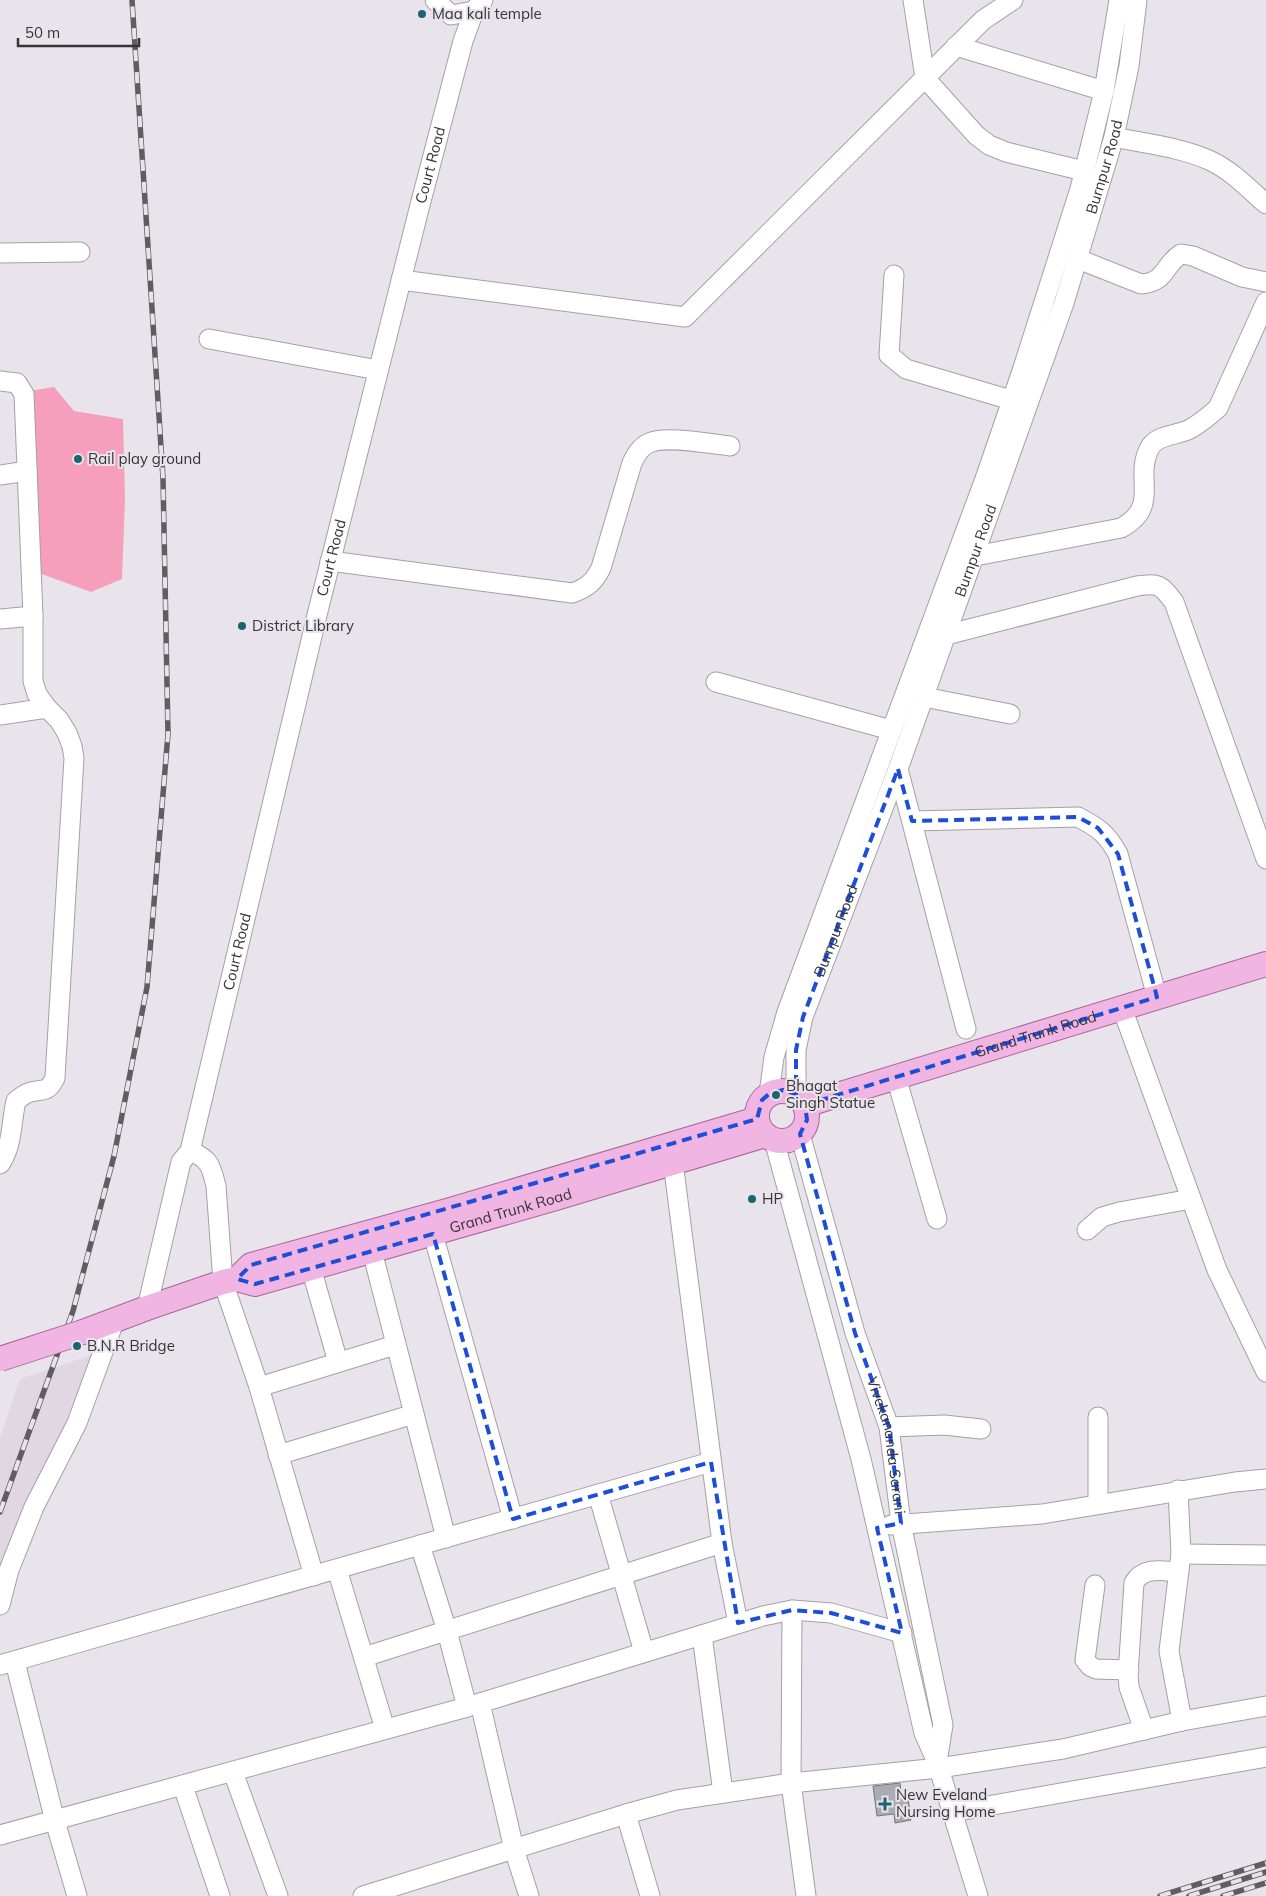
<svg xmlns="http://www.w3.org/2000/svg" width="1266" height="1896" font-family="Mulish,sans-serif">
<style>
.built{fill:#e0d7e3}
.green{fill:#f59fbd}
.building{fill:#acabb1;stroke:#76757c}
.lines{fill:none;stroke-linecap:round;stroke-linejoin:round}
.minor-casing{stroke:#a4a0a6;stroke-width:21}
.major-casing{stroke:#a86799;stroke-width:26}
.minor{stroke:#fff;stroke-width:19}
.major{stroke:#f0b5e2;stroke-width:24}
.rail-casing{stroke:#605d61;stroke-width:5.5}
.rail{stroke:#e9e4eb;stroke-width:4;stroke-dasharray:11;stroke-linecap:butt}
.major-bridge-casing{stroke:#a86799;stroke-width:26;stroke-linecap:butt}
.major-bridge{stroke:#f0b5e2;stroke-width:24}
.marked{fill:none;stroke:#1d4ed8;stroke-width:4;stroke-dasharray:10 6;stroke-linejoin:round}
.poi-dot{fill:#1c6473;stroke:#e9e4eb;stroke-width:2}
.labels{text-anchor:middle;stroke-width:4;stroke-linejoin:round;paint-order:stroke}
.poi-label{font-size:15px;fill:#363437;stroke:#e9e4eb;text-anchor:start}
.street-label{font-size:15px;fill:#363437;stroke:#e9e4eb}
</style>
<rect width="100%" height="100%" fill="#e9e4eb"/>
<path class="built" d="M104 1351 0 1571V1438L20 1379Z"/>
<path class="green" d="M54 387 74 411 123 419 125 499 122 579 91 592 36 572 29 391Z"/>
<path class="building" d="M900 1783 901 1792 907 1791 911 1820 895 1823 894 1814 877 1816 873 1786Z"/>
<g class="lines">
<defs>
<g id="minor">
<path d="M435 0 451 15 474 11"/>
<path d="M913 0 925 78 976 135 989 145 1006 152 1084 171"/>
<path d="M956 46 1104 91"/>
<path d="M1114 137C1146 144 1181 147 1211 161 1232 171 1249 189 1266 204"/>
<path d="M0 253 80 252"/>
<path d="M1078 259 1141 284C1167 282 1163 265 1181 254L1193 256 1242 277 1266 282"/>
<path d="M894 275 889 355 906 369 1011 400"/>
<path d="M401 280 685 317 983 20 1013 0"/>
<path d="M209 339 378 370"/>
<path d="M0 381 17 383 24 394 33 616V681L37 694 47 708 59 720 67 733 72 746 74 758 55 1078C48 1092 45 1089 31 1092 25 1093 21 1097 16 1101 11 1122 13 1145 0 1164"/>
<path d="M0 475 27 471"/>
<path d="M975 556 1121 528C1161 506 1134 480 1149 449 1156 434 1177 436 1190 429 1201 423 1209 416 1218 408L1266 302"/>
<path d="M330 561 572 593C587 588 594 582 601 568L632 463C636 455 640 447 649 443 666 435 710 444 730 446"/>
<path d="M0 619 33 616"/>
<path d="M946 635 1137 586C1159 583 1160 584 1174 602L1266 859"/>
<path d="M716 682 891 730"/>
<path d="M924 697 1010 714"/>
<path d="M0 715 47 708"/>
<path d="M898 769 966 1029"/>
<path d="M912 821 1078 817C1099 828 1107 834 1118 854L1157 997"/>
<path d="M1122 1008 1217 1270 1266 1372"/>
<path d="M896 1077 937 1219"/>
<path d="M769 1094 774 1057 787 1012 986 476 1022 371 1080 189 1104 91 1119 0"/>
<path id="s1" d="M796 1094V1050L803 1017 898 769 1064 303 1114 137 1129 66 1137 0"/>
<path id="s2" d="M800 1134 855 1333 889 1427 901 1523 943 1725 937 1762"/>
<path d="M774 1140 861 1459 924 1733 937 1762 978 1896"/>
<path d="M190 1151C210 1159 211 1166 216 1186L223 1282 259 1387 314 1576"/>
<path d="M673 1162 722 1543 738 1623"/>
<path d="M1087 1230 1102 1217 1119 1212 1191 1199"/>
<path d="M433 1234 513 1519"/>
<path d="M372 1251 446 1538"/>
<path d="M311 1268 338 1362"/>
<path id="s3" d="M147 1308 181 1162 190 1151 318 611 419 209 463 41 474 11 483 0"/>
<path d="M259 1387 395 1345"/>
<path d="M1098 1417V1504"/>
<path d="M889 1427 944 1425 981 1429"/>
<path d="M278 1455 414 1414"/>
<path d="M1178 1490 1181 1554 1169 1651 1182 1721"/>
<path d="M598 1494 644 1652"/>
<path d="M891 1525 1042 1514 1235 1482 1266 1479"/>
<path d="M420 1545 447 1631 467 1707"/>
<path d="M1181 1554 1266 1555"/>
<path d="M337 1569 385 1729"/>
<path d="M1095 1585 1085 1660 1090 1666 1096 1669 1129 1670"/>
<path d="M0 1605 9 1570 34 1507 77 1423 115 1319"/>
<path d="M792 1610 791 1783 806 1896"/>
<path d="M702 1635 723 1793"/>
<path d="M364 1657 722 1543"/>
<path d="M15 1662 55 1821 77 1896"/>
<path d="M0 1665 711 1462"/>
<path d="M480 1703 514 1849 529 1896"/>
<path d="M1144 1730 1129 1687 1128 1674 1134 1583C1143 1566 1163 1571 1179 1572"/>
<path d="M233 1772 278 1896"/>
<path d="M183 1786 220 1896"/>
<path d="M953 1812 1266 1757"/>
<path d="M626 1814 650 1896"/>
<path d="M0 1835 467 1707 763 1616 792 1610 831 1613 902 1633"/>
<path d="M363 1896 626 1814 677 1800 791 1783 939 1768 1063 1749 1182 1721 1266 1706"/>
</g>
<g id="major">
<circle cx="782" cy="1116" r="25"/>
<path id="s4" d="M805 1105 1266 964"/>
<path id="s5" d="M757 1119 447 1211 251 1265 237 1279 255 1284 556 1198 765 1135"/>
<path d="M83 1332 147 1308 223 1282 237 1279"/>
</g>
</defs>
<use href="#minor" class="minor-casing"/>
<use href="#major" class="major-casing"/>
<use href="#minor" class="minor"/>
<use href="#major" class="major"/>
<defs>
<g id="rail">
<path d="M0 1512 73 1311 114 1156 147 987 168 734 163 478 132 0"/>
<path d="M1160 1896 1266 1863"/>
<path d="M1189 1896 1266 1872"/>
<path d="M1223 1896 1266 1883"/>
</g>
</defs>
<use href="#rail" class="rail-casing"/>
<use href="#rail" class="rail"/>
<defs>
<path id="major-bridge" d="M0 1359 83 1332"/>
</defs>
<use href="#major-bridge" class="major-bridge-casing"/>
<use href="#major-bridge" class="major-bridge"/>
</g>
<path class="marked" d="M898 769 912 821 1078 817 1098 828 1118 854 1157 997 805 1105 807 1120 800 1134 855 1333 889 1427 901 1523 877 1528 902 1633 831 1613 792 1610 738 1623 711 1462 513 1519 433 1234 255 1284 237 1279 251 1265 757 1119 762 1100 769 1094 783 1090 796 1094V1050L803 1017Z"/>
<g class="poi-dot">
<circle cx="422" cy="14" r="5"/>
<circle cx="78" cy="459" r="5"/>
<circle cx="242" cy="626" r="5"/>
<circle cx="776" cy="1095" r="5"/>
<circle cx="752" cy="1199" r="5"/>
<circle cx="77" cy="1346" r="5"/>
<path d="M882.5 1796.5h5v5h5v5h-5v5h-5v-5h-5v-5h5z"/>
</g>
<g class="labels">
<g class="poi-label">
<text x="432" y="19">Maa kali temple</text>
<text x="88" y="464">Rail play ground</text>
<text x="252" y="631">District Library</text>
<text x="786" y="1091">Bhagat<tspan x="786" dy="17">Singh Statue</tspan></text>
<text x="762" y="1204">HP</text>
<text x="87" y="1351">B.N.R Bridge</text>
<text x="896" y="1800">New Eveland<tspan x="896" dy="17">Nursing Home</tspan></text>
</g>
<g class="street-label">
<text dy="5" stroke="none"><textPath href="#s3" startOffset="1179">Court Road</textPath></text>
<text dy="5" stroke="none"><textPath href="#s1" startOffset="980">Burnpur Road</textPath></text>
<text dy="5" stroke="none"><textPath href="#s1" startOffset="575">Burnpur Road</textPath></text>
<text dy="5" stroke="none"><textPath href="#s3" startOffset="774">Court Road</textPath></text>
<text dy="5" stroke="none"><textPath href="#s1" startOffset="170">Burnpur Road</textPath></text>
<text dy="5" stroke="none"><textPath href="#s3" startOffset="369">Court Road</textPath></text>
<text dy="5" stroke="none"><textPath href="#s4" startOffset="241">Grand Trunk Road</textPath></text>
<text dy="5" stroke="none"><textPath href="#s5" startOffset="831">Grand Trunk Road</textPath></text>
<text dy="5" stroke="none"><textPath href="#s2" startOffset="324">Vivekananda Sarani</textPath></text>
</g>
</g>
<path d="M18 38v8h121v-8" fill="none" stroke="#363437" stroke-width="2.5"/>
<text x="25" y="38" font-size="15" fill="#363437" stroke="#e9e4eb" stroke-width="4" paint-order="stroke">50 m</text>
</svg>
